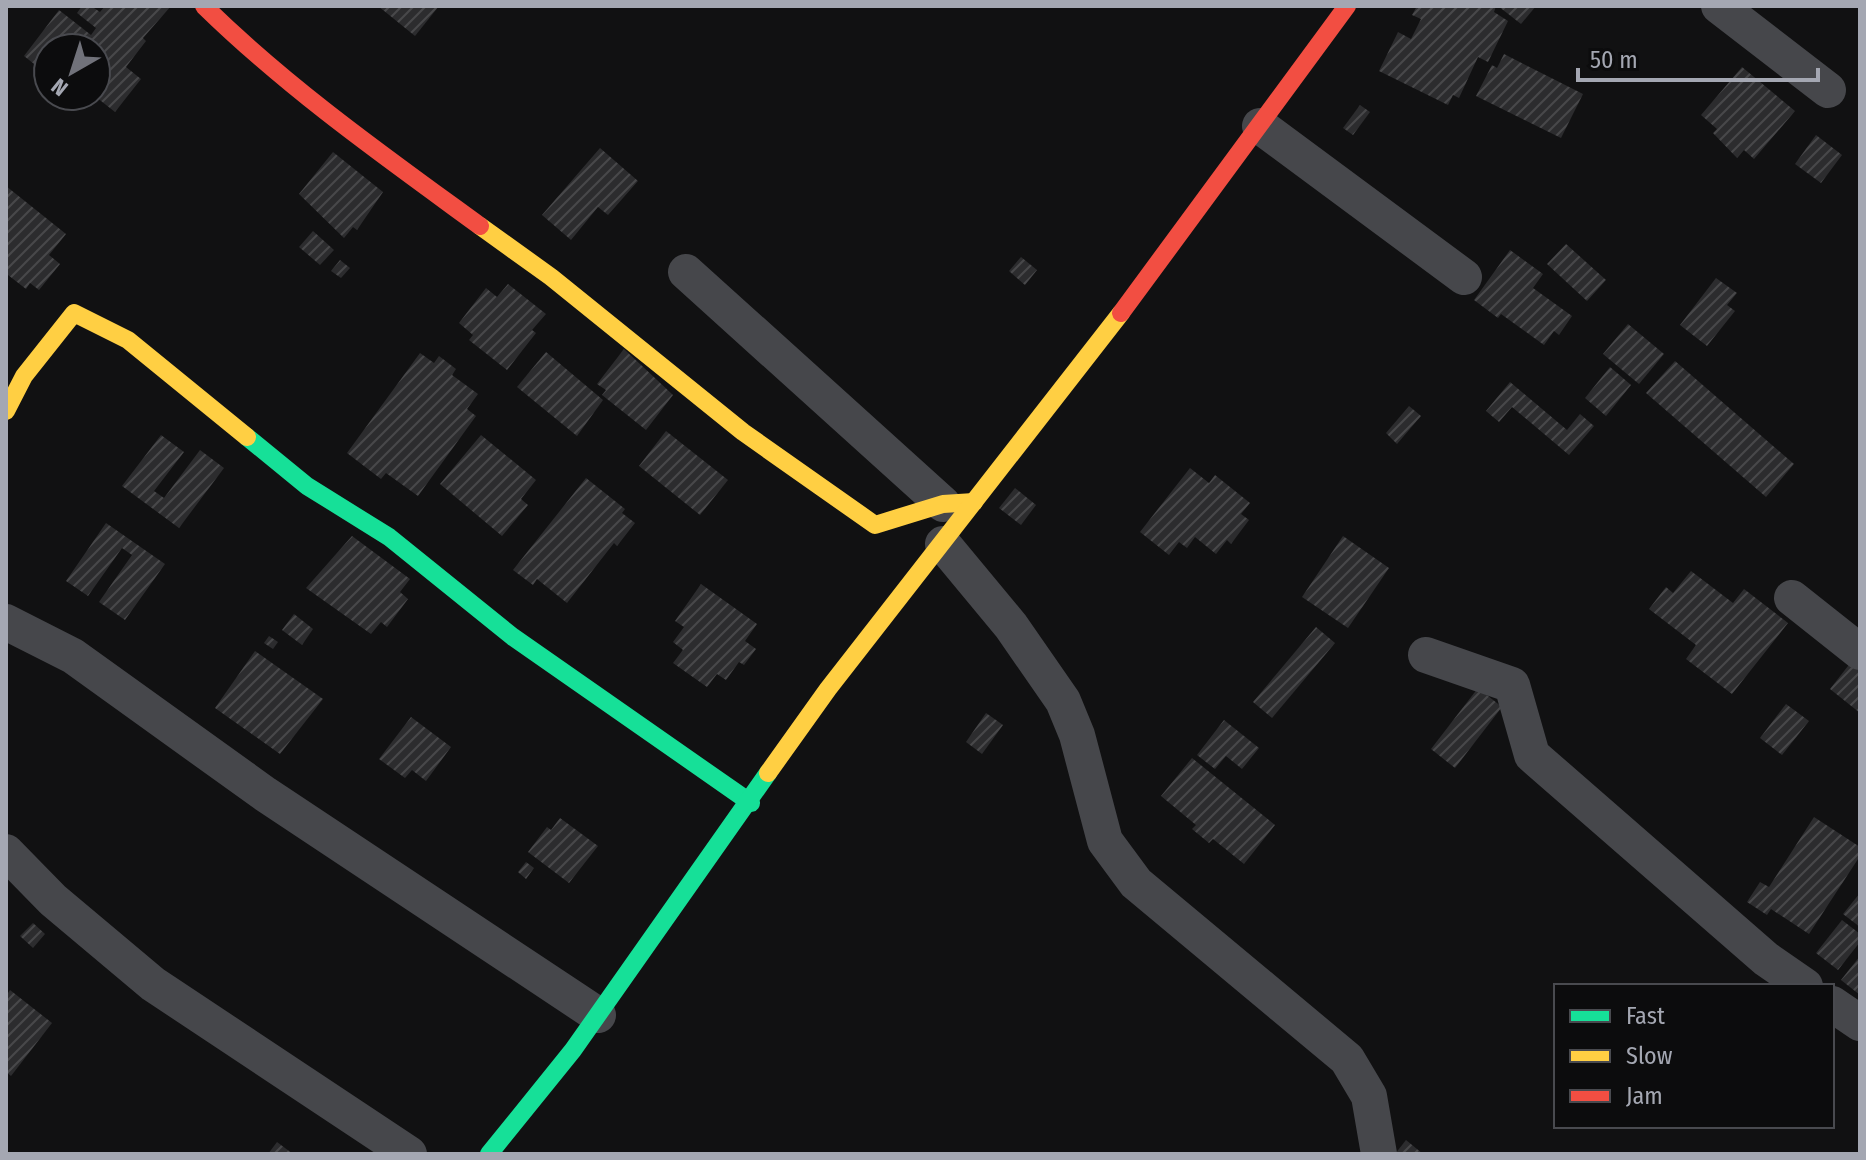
<svg xmlns="http://www.w3.org/2000/svg" width="1866" height="1160" font-family="'Fira Sans Condensed',sans-serif">
<style>
.building{fill:url(#building-hatch)}
.lines{fill:none;stroke-linecap:round;stroke-linejoin:round}
.street{stroke:#46474b;stroke-width:36}
.fast{stroke:#16e098;stroke-width:18}
.slow{stroke:#ffcf43;stroke-width:18}
.jam{stroke:#f24e42;stroke-width:18}
</style>
<defs>
<pattern id="building-hatch" width="6" height="6" patternUnits="userSpaceOnUse" patternTransform="scale(2)"><rect width="6" height="6" fill="#2c2c2e"/><path d="M-1 1l2-2M0 6l6-6M5 7l2-2" fill="none" stroke="#48484a"/></pattern>
</defs>
<rect width="100%" height="100%" fill="#111112"/>
<g class="building">
<path d="M82 6H91L100 12 105 6H171L143 38 146 41 126 67 141 79 115 112 96 97V88L103 80 96 75V48H48V75L24 56 59 10 91 35 96 28 77 13Z"/>
<path d="M378 6H439L415 36Z"/>
<path d="M1417 6H1496L1494 12 1508 21 1488 62 1478 57 1459 98 1453 95 1448 105 1379 71 1398 32 1411 39 1421 19 1412 15Z"/>
<path d="M1498 6H1536L1521 24Z"/>
<path d="M1504 54 1583 94 1561 138 1476 96 1492 65 1497 68Z"/>
<path d="M1742 67 1795 111 1754 159 1744 150 1737 158 1713 133 1717 129 1701 115Z"/>
<path d="M1360 105 1370 112 1353 135 1343 128Z"/>
<path d="M1816 135 1842 155 1821 183 1795 164Z"/>
<path d="M600 148 638 181 608 215 598 207 571 240 542 215Z"/>
<path d="M333 152 383 192 357 230 353 227 344 238 299 194Z"/>
<path d="M6 186 66 234 49 255 60 264 39 290 30 283 26 289 8 275 6 279Z"/>
<path d="M313 231 334 250 320 265 299 247Z"/>
<path d="M1566 244 1606 280 1587 301 1547 264Z"/>
<path d="M1510 250 1543 274 1533 288 1572 316 1559 335 1554 331 1544 345 1501 314 1498 318 1474 300Z"/>
<path d="M1021 257 1037 270 1025 285 1009 271Z"/>
<path d="M340 260 350 268 341 278 331 271Z"/>
<path d="M1716 278 1737 293 1727 305 1735 311 1707 346 1680 325Z"/>
<path d="M508 284 546 314 532 330 536 333 507 370 469 340 473 335 459 323 486 288 497 297Z"/>
<path d="M1628 324 1664 354 1639 384 1603 354Z"/>
<path d="M624 349 673 395 646 430 602 395 606 390 597 384Z"/>
<path d="M546 352 603 400 577 436 517 387Z"/>
<path d="M420 353 434 363 439 356 456 369 452 375 478 394 467 409 476 416 418 496 386 473 381 479 347 453Z"/>
<path d="M1675 361 1794 464 1766 497 1646 393Z"/>
<path d="M1610 367 1631 385 1606 416 1585 398Z"/>
<path d="M1510 382 1567 430 1580 414 1594 426 1569 455 1512 407 1499 422 1486 411Z"/>
<path d="M1409 406 1421 416 1397 444 1386 433Z"/>
<path d="M666 431 728 480 700 515 639 466Z"/>
<path d="M161 435 184 452 154 491 164 498 200 450 224 468 179 528 122 486Z"/>
<path d="M481 435 536 480 521 499 528 505 502 536 440 484Z"/>
<path d="M1190 468 1209 483 1215 475 1250 503 1241 514 1249 520 1231 544 1227 540 1216 554 1195 537 1187 548 1179 542 1169 555 1140 532Z"/>
<path d="M586 478 625 509 622 513 635 523 617 546 614 543 567 603 537 579 533 585 513 570Z"/>
<path d="M1015 488 1036 505 1021 525 999 508Z"/>
<path d="M106 523 165 564 125 620 99 602 132 555 122 548 88 596 66 581Z"/>
<path d="M352 536 410 579 400 592 408 599 387 627 381 622 371 634 306 588Z"/>
<path d="M1343 536 1389 568 1348 628 1302 597Z"/>
<path d="M1691 571 1733 603 1744 589 1788 623 1732 694 1686 659 1696 645 1649 609 1666 587 1673 593Z"/>
<path d="M701 584 757 624 745 641 756 649 744 665 739 662 726 680 717 674 707 687 673 663 683 650 673 642 684 627 675 621Z"/>
<path d="M294 614 313 629 302 645 282 630Z"/>
<path d="M1316 627 1335 643 1272 718 1253 702Z"/>
<path d="M269 636 278 642 273 649 264 643Z"/>
<path d="M255 651 323 699 280 754 215 708Z"/>
<path d="M1855 657 1860 661V713L1830 689Z"/>
<path d="M1478 688 1502 707 1455 768 1431 749Z"/>
<path d="M1786 704 1809 721 1782 755 1760 738Z"/>
<path d="M986 713 1003 725 982 754 966 742Z"/>
<path d="M411 717 451 747 426 781 412 770 405 778 379 759Z"/>
<path d="M1224 720 1259 748 1242 769 1226 756 1215 769 1197 755Z"/>
<path d="M1192 758 1275 825 1244 864 1213 839 1209 843 1192 829 1196 825 1161 796Z"/>
<path d="M1814 817 1860 847V856L1809 934 1771 909 1767 915 1747 902 1760 882 1769 887Z"/>
<path d="M560 818 598 846 569 883 528 852 547 827 551 830Z"/>
<path d="M526 862 534 868 526 879 518 872Z"/>
<path d="M1860 893V927L1843 914Z"/>
<path d="M1842 920 1860 934V942L1838 970 1816 953Z"/>
<path d="M33 923 45 934 33 948 20 936Z"/>
<path d="M1860 956V995L1841 980Z"/>
<path d="M10 990 52 1023 11 1076 6 1072V996Z"/>
<path d="M1406 1140 1423 1154H1395Z"/>
<path d="M277 1142 293 1154H268Z"/>
</g>
<g class="lines">
<g class="street">
<path d="M1719 6 1828 90"/>
<path d="M1260 126 1464 277"/>
<path d="M686 272 943 504"/>
<path d="M943 544 1011 626 1063 701 1077 735 1105 841 1136 883 1347 1059 1369 1096 1379 1154"/>
<path d="M1792 598 1860 652"/>
<path d="M6 622 73 656 265 794 598 1015"/>
<path d="M1426 655 1512 685 1532 755 1766 959 1805 986"/>
<path d="M6 852 53 900 153 984 409 1154"/>
<path d="M1832 1004 1860 1023"/>
</g>
<g class="fast">
<path d="M247 437 307 486 389 537 513 637 751 803"/>
<path d="M489 1154 573 1050 768 773"/>
</g>
<g class="slow">
<path d="M480 226 551 277 743 432 875 525 943 504 974 502"/>
<path d="M6 411 24 376 74 313 128 340 247 437"/>
<path d="M768 773 828 689 1121 313"/>
</g>
<g class="jam">
<path d="M204 6C289 89 384 156 480 226"/>
<path d="M1121 313 1347 6"/>
</g>
</g>
<rect width="1866" height="1160" fill="none" stroke="#a4a7b2" stroke-width="16"/>
<rect x="1554" y="984" width="280" height="144" fill="#0c0c0d" stroke="#494a4f" stroke-width="2"/>
<rect x="1570" y="1010" width="40" height="12" fill="#16e098" stroke="#494a4f" stroke-width="2"/>
<text x="1626" y="1024" font-size="24" fill="#a4a7b2">Fast</text>
<rect x="1570" y="1050" width="40" height="12" fill="#ffcf43" stroke="#494a4f" stroke-width="2"/>
<text x="1626" y="1064" font-size="24" fill="#a4a7b2">Slow</text>
<rect x="1570" y="1090" width="40" height="12" fill="#f24e42" stroke="#494a4f" stroke-width="2"/>
<text x="1626" y="1104" font-size="24" fill="#a4a7b2">Jam</text>
<g transform="translate(72 72) rotate(219)"><circle r="38" fill="#0c0c0d" stroke="#494a4f" stroke-width="2"/>
<path d="M0-6L14 30L0 20L-14 30Z" fill="#71727a"/>
<text y="-12" font-size="22" font-weight="bold" text-anchor="middle" fill="#a4a7b2">N</text>
</g>
<path d="M1578 68v12h240v-12" fill="none" stroke="#a4a7b2" stroke-width="4"/>
<text x="1590" y="68" font-size="24" fill="#a4a7b2" stroke="#0c0c0d" stroke-width="6" paint-order="stroke">50 m</text>
</svg>
